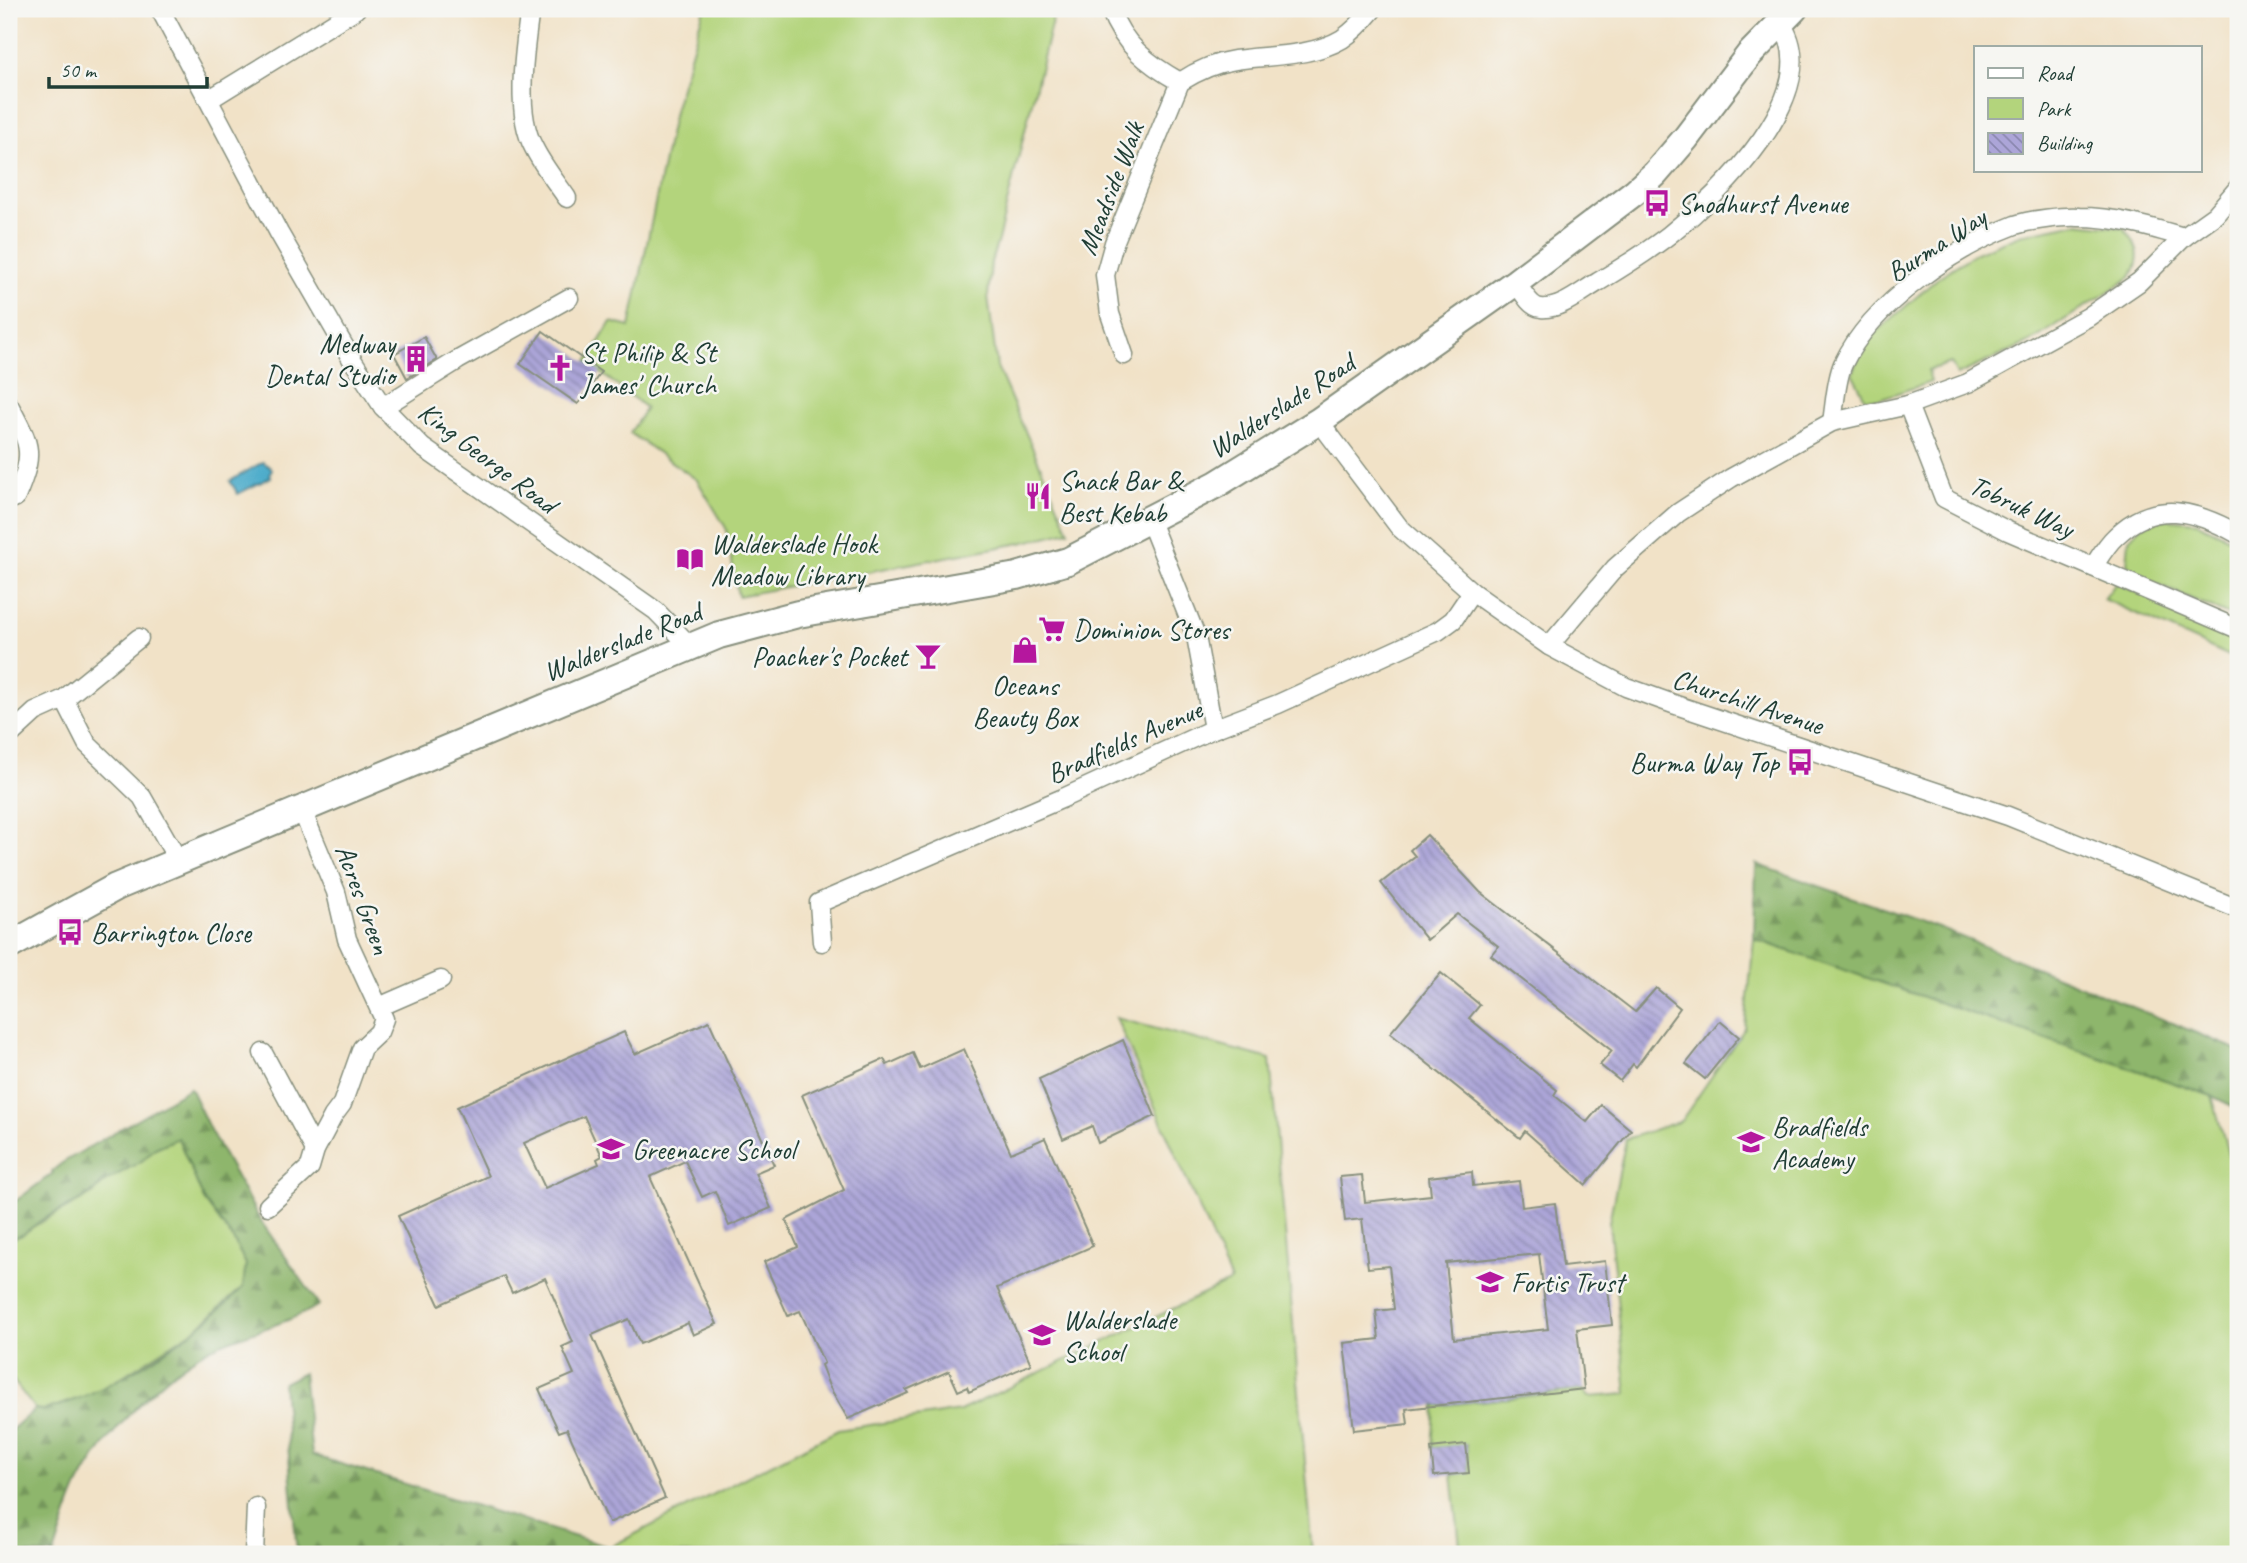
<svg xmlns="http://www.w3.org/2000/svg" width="2247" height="1563" font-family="Caveat,sans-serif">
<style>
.green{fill:#b3d47c;stroke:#698858;stroke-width:2}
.forest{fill:url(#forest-firs);stroke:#567a50;stroke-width:2}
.water{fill:url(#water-ripples);stroke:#35747f;stroke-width:2}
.building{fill:url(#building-back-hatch);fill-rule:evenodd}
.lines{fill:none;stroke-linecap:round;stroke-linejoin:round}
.street-casing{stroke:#88907e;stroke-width:21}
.secondary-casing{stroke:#88907e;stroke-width:30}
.street{stroke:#fff;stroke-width:18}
.secondary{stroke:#fff;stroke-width:26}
.labels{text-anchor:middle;stroke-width:5;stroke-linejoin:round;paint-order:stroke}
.street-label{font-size:28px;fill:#1f3d34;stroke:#f6f6f2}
.poi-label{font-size:28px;fill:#1f3d34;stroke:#f6f6f2;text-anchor:start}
</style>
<defs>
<pattern id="forest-firs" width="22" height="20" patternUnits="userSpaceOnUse" patternTransform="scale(1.75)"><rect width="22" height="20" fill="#8eb66c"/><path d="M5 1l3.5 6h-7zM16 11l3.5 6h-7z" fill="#73955a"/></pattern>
<pattern id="water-ripples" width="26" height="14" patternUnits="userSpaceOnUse" patternTransform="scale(1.75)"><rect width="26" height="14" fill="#4babca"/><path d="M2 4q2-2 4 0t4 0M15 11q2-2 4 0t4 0" fill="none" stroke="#3e8ca5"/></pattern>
<pattern id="building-back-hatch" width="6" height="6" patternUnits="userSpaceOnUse" patternTransform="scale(1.75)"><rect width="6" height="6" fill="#aca5d8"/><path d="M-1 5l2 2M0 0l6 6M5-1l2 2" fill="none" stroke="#8b88b0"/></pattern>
</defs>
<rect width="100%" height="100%" fill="#f6f6f2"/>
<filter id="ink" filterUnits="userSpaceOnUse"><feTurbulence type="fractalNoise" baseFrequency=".0143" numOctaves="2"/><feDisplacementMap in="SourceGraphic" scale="14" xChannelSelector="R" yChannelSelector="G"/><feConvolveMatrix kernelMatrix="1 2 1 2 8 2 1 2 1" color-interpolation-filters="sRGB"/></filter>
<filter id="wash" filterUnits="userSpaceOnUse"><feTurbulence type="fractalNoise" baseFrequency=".00686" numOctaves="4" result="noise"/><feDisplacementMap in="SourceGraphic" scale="28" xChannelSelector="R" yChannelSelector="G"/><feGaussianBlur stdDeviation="1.57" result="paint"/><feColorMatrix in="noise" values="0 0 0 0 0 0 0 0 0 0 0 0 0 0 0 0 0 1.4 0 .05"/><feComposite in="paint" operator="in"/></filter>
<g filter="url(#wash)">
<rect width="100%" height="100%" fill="#f1e2c7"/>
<g class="green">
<path d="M704 9H1055L998 240 991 262 988 296 997 367 1069 531 1021 543 738 596 726 528 697 480 630 433 646 408 587 362 611 322 630 327 674 111Z"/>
<path d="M2077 223 2124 228C2138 247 2143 256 2131 277L2030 342 1957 375 1951 363 1928 370 1931 382 1879 399 1865 398 1852 373 1864 343 1939 277 1976 253 2019 235Z"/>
<path d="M2166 519 2196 522 2238 542V619L2145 579 2127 564 2129 539 2143 525Z"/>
<path d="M2116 583 2238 636V660L2104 599Z"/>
<path d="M1754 939 2212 1096 2238 1188V1381L2231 1554H1461L1452 1475 1469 1472 1466 1445 1432 1448 1435 1406 1584 1390 1589 1397 1627 1394 1609 1222 1626 1139 1681 1121 1745 1028Z"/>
<path d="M1116 1018 1270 1059 1313 1554H630L608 1548 838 1430 960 1411 1231 1281Z"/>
<path d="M178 1138 204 1200 233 1239 246 1264 243 1287 196 1329 107 1386 88 1395 43 1411 35 1409 9 1375V1240L94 1193 106 1181 143 1160 155 1148Z"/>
</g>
<g class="forest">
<path d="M1756 864 1939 928 2238 1050V1109L2212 1096 1754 939Z"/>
<path d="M190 1088 210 1130 260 1220 319 1305C284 1326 245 1332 209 1349 163 1373 107 1433 82 1479 69 1502 63 1529 54 1554H9V1432L35 1409C46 1412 56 1406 66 1403 124 1383 201 1331 243 1287L246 1264 233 1239 204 1200 178 1138 155 1148 143 1160 106 1181 84 1199 43 1219 22 1235 9 1240V1206L53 1173 52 1171 62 1163Z"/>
<path d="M303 1373 312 1455 631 1554H297L283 1383Z"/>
</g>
<path class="water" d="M263 462 272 469 269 474 271 477 238 494 230 481Z"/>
<g id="blocks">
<g class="building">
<path d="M543 331 601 372 578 404 520 364Z"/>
<path d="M424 337 437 360 407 378 394 354Z"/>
<path d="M1427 835 1480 892 1635 1012 1656 988 1680 1008 1636 1067 1633 1064 1620 1081 1600 1065 1612 1051 1491 955 1498 946 1457 914 1427 940 1381 883 1415 856 1410 850Z"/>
<path d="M1441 973 1480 1005 1469 1018 1557 1090 1554 1095 1587 1122 1601 1105 1631 1130 1586 1185 1525 1131 1520 1138 1390 1033Z"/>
<path d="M709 1021 774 1165 755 1173 771 1208 729 1226 715 1191 702 1197 685 1161 650 1177 717 1324 693 1335 688 1323 640 1344 629 1319 592 1335 665 1498 609 1523 567 1429 559 1432 539 1389 574 1374 562 1347 573 1342 545 1278 512 1293 504 1276 439 1305 398 1216 488 1176 457 1107 624 1032 635 1054ZM584 1116 602 1156 597 1159 599 1164 545 1188 524 1143Z"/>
<path d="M1720 1021 1739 1037 1705 1079 1686 1064Z"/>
<path d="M1123 1040 1155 1116 1098 1143 1092 1126 1063 1139 1039 1079Z"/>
<path d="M964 1049 1011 1153 1045 1138 1093 1246 997 1288 1031 1364 969 1392 967 1387 958 1391 949 1371 906 1390 908 1393 848 1419 829 1386 821 1365 824 1363 800 1311 788 1316 764 1262 798 1247 786 1220 844 1190 802 1095 884 1059 887 1065 913 1053 920 1069Z"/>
<path d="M1472 1172 1473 1186 1519 1181 1522 1207 1555 1203 1563 1266 1605 1261 1612 1325 1577 1329 1584 1389 1406 1409 1408 1424 1354 1430 1344 1343 1379 1339 1376 1311 1394 1309 1389 1266 1368 1268 1362 1219 1345 1221 1340 1177 1362 1175 1365 1202 1431 1195 1429 1177ZM1539 1254 1548 1329 1454 1339 1446 1263Z"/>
<path d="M1466 1444 1469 1473 1434 1476 1431 1448Z"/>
</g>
</g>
</g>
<g filter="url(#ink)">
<use href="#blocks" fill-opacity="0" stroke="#88907e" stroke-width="2"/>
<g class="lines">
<defs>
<g id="street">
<path d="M160 9 279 233 351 358 383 407 422 447 656 611 690 646"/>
<path d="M530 9C525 47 514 113 534 148 543 166 556 182 567 198"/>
<path d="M1110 9C1123 45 1148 64 1180 82"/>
<path d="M210 99 356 9"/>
<path d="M1516 282C1522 291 1530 307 1541 308 1561 310 1582 291 1598 282 1623 267 1647 252 1669 235 1719 195 1829 91 1780 22"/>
<path d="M1124 355 1110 314 1105 275 1114 243 1180 82C1197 71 1214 63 1235 60 1269 55 1312 57 1342 39 1354 31 1364 20 1373 9"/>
<path d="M9 405C31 447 35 451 16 497L9 500"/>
<path d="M1908 405 1944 498 2008 531 2238 629"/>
<path d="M383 407 458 360 569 298"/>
<path d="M1319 421 1399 527 1472 592 1549 646 1626 687 1676 705 2008 816 2238 909"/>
<path d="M1832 422C1835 404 1836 380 1843 364 1872 303 1954 248 2015 225 2030 220 2063 216 2079 217 2116 217 2149 227 2184 237"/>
<path d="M1150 521 1196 636 1213 729"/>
<path d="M2093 567C2100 556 2107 544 2116 536 2155 498 2196 511 2238 534"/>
<path d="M1549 646 1615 568 1678 513 1731 478 1832 422 1908 405 1968 383 2088 317 2139 282 2184 237 2215 215 2238 188"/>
<path d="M64 699 87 744 142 797 178 860"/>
<path d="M9 736 35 712 64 699 139 638"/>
<path d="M822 942 819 903 1061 799 1213 729 1278 704 1438 631 1453 620 1472 592"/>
<path d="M379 1007 441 980"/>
<path d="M263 1053 315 1150"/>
<path d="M268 1206 310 1167 315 1150 333 1116 342 1104 362 1048 379 1032 384 1019 347 939 336 892 301 808"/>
<path d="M254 1554 256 1507"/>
</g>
<path id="secondary" d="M9 946 116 887 719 635 798 614 1017 576 1068 561 1217 484 1319 421 1516 282 1636 191 1655 174 1686 138 1749 55 1794 9"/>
</defs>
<use href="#street" class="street-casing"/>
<use href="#secondary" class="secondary-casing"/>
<use href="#street" class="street"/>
<use href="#secondary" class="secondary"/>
</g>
</g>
<defs>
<symbol id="bus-bare" viewBox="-9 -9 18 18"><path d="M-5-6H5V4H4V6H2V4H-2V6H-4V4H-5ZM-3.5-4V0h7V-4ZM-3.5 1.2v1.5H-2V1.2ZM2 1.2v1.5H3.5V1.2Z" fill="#b5179e" stroke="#f6f6f2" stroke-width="2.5" paint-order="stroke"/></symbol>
<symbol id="building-bare" viewBox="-9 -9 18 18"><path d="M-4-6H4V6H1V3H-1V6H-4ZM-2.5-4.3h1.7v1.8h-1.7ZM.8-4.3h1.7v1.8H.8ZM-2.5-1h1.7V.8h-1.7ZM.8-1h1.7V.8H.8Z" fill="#b5179e" stroke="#f6f6f2" stroke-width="2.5" paint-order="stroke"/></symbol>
<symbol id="church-bare" viewBox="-9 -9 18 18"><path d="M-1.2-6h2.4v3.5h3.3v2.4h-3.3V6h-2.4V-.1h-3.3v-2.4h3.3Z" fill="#b5179e" stroke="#f6f6f2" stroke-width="2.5" paint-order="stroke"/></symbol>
<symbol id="restaurant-bare" viewBox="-9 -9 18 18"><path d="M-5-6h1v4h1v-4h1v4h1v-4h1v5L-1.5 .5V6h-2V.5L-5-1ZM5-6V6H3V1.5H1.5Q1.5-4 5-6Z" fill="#b5179e" stroke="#f6f6f2" stroke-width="2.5" paint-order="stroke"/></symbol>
<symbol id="library-bare" viewBox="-9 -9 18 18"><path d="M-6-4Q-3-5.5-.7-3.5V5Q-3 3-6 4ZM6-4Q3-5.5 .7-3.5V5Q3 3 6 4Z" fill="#b5179e" stroke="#f6f6f2" stroke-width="2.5" paint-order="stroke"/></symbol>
<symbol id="supermarket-bare" viewBox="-9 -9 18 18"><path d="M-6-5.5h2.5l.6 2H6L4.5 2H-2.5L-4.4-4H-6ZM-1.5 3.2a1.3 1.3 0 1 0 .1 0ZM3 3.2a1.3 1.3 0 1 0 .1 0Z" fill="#b5179e" stroke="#f6f6f2" stroke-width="2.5" paint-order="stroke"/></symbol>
<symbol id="shop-bare" viewBox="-9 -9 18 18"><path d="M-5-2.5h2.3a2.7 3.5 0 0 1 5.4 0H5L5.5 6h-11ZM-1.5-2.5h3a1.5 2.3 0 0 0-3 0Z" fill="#b5179e" stroke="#f6f6f2" stroke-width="2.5" paint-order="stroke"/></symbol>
<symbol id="bar-bare" viewBox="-9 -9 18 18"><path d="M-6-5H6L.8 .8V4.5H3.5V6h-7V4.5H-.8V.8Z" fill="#b5179e" stroke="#f6f6f2" stroke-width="2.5" paint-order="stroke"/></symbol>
<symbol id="school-bare" viewBox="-9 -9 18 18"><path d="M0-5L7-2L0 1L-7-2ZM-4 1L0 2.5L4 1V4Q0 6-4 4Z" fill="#b5179e" stroke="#f6f6f2" stroke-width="2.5" paint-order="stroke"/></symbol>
</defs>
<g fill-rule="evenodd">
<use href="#bus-bare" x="1638" y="184" width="38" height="38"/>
<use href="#building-bare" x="397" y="340" width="38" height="38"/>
<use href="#church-bare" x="541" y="349" width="38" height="38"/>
<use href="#restaurant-bare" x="1019" y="477" width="38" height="38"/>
<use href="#library-bare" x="671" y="540" width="38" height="38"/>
<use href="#supermarket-bare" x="1033" y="610" width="38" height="38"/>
<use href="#shop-bare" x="1006" y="631" width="38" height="38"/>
<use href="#bar-bare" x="909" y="637" width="38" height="38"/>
<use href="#bus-bare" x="1781" y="743" width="38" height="38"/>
<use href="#bus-bare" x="51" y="913" width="38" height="38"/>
<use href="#school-bare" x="1732" y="1123" width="38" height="38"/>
<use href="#school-bare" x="592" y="1130" width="38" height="38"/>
<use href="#school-bare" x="1471" y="1263" width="38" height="38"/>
<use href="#school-bare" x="1023" y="1316" width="38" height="38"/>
</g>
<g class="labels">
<g class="street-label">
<text transform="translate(1110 188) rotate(-69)" y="10">Meadside Walk</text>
<text transform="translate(1936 244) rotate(-33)" y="10">Burma Way</text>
<text transform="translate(1281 405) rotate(-33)" y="10">Walderslade Road</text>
<text transform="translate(488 457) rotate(37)" y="10">King George Road</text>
<text transform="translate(2022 506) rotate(25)" y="10">Tobruk Way</text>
<text transform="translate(622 641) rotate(-22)" y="10">Walderslade Road</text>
<text transform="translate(1748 701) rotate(18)" y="10">Churchill Avenue</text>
<text transform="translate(1124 741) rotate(-24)" y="10">Bradfields Avenue</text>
<text transform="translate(364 899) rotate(70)" y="10">Acres Green</text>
</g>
<g class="poi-label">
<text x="1678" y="213">Snodhurst Avenue</text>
<text x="395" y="353" text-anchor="end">Medway<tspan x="395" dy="32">Dental Studio</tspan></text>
<text x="581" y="362">St Philip &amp; St<tspan x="581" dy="32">James' Church</tspan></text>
<text x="1059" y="490">Snack Bar &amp;<tspan x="1059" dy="32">Best Kebab</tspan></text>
<text x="711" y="553">Walderslade Hook<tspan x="711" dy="32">Meadow Library</tspan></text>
<text x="1073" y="639">Dominion Stores</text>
<text x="907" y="666" text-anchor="end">Poacher's Pocket</text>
<text x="1025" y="695" text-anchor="middle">Oceans<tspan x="1025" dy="32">Beauty Box</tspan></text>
<text x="1779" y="772" text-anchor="end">Burma Way Top</text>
<text x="91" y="942">Barrington Close</text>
<text x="1772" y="1136">Bradfields<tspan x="1772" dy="32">Academy</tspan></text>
<text x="632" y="1159">Greenacre School</text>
<text x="1511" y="1292">Fortis Trust</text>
<text x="1063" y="1329">Walderslade<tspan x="1063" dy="32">School</tspan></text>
</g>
</g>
<rect width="2247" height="1563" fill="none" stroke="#f6f6f2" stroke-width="35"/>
<rect x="1974" y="46" width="228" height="126" fill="#f6f6f2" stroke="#a0aca6" stroke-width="2"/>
<rect x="1988" y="68" width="35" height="10" fill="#ffffff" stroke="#a0aca6" stroke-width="2"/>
<text x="2037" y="80" font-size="21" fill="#1f3d34">Road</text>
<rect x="1988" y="98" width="35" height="21" fill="#b3d47c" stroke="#a0aca6" stroke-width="2"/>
<text x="2037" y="116" font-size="21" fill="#1f3d34">Park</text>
<rect x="1988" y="133" width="35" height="21" fill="url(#building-back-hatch)" stroke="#a0aca6" stroke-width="2"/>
<text x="2037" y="150" font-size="21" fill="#1f3d34">Building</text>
<path d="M49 77v10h158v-10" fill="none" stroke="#1f3d34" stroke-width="3.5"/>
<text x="60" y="77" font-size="21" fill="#1f3d34" stroke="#f6f6f2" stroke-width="5" paint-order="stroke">50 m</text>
</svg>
